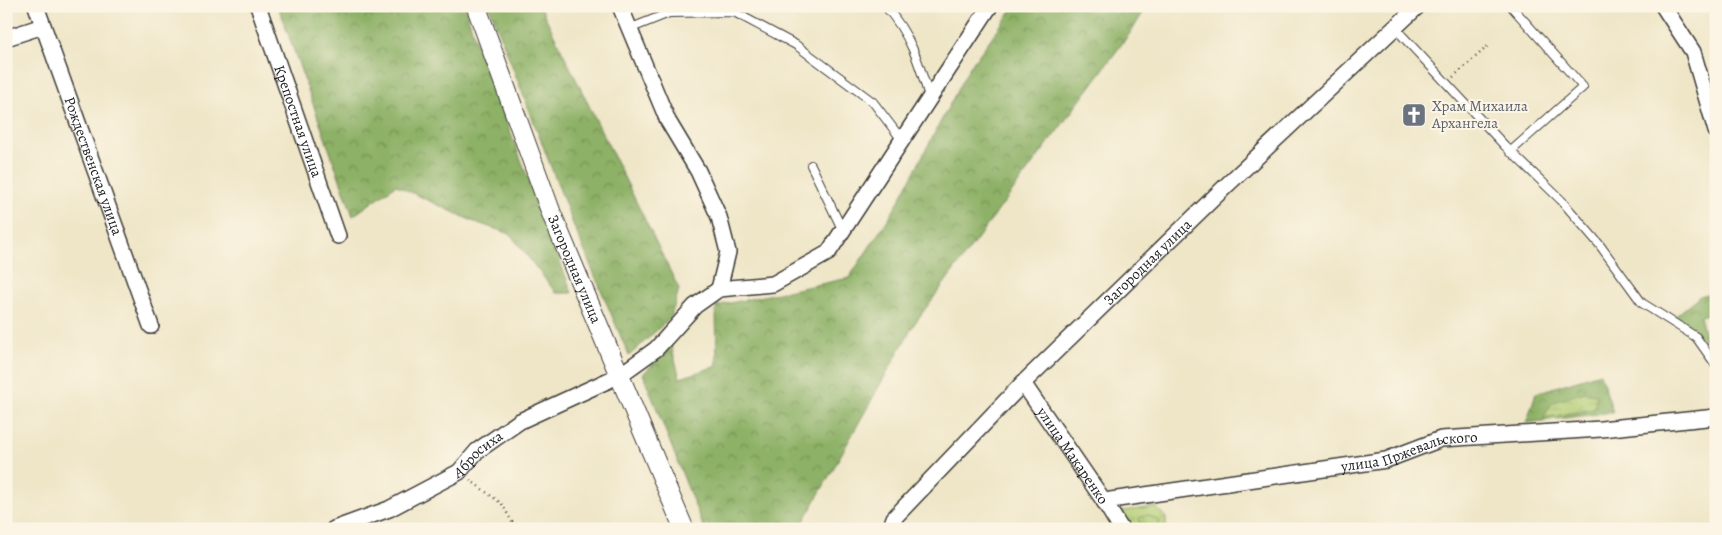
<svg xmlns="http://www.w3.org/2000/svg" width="1722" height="535" font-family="Alegreya,serif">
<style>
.grass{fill:url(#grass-tufts);stroke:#677548}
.forest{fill:url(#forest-crowns);stroke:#546641}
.wetland{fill:url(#wetland-marsh);stroke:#677548}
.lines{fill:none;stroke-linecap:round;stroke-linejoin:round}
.service-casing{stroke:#3c3a36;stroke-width:10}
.minor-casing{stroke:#3c3a36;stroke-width:18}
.tertiary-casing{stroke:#3c3a36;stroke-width:21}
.path{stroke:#3c3a36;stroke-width:2.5;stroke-dasharray:1 4;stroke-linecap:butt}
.service{stroke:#fff;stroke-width:8}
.minor{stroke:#fff;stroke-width:15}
.tertiary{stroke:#fff;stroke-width:19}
.labels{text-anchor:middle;stroke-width:4;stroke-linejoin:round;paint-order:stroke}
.worship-label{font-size:15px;fill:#5b616d;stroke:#fcf5e5;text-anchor:start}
.street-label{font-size:15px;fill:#1c1c1c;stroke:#fcf5e5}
</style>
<defs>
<pattern id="grass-tufts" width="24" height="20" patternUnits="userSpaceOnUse" patternTransform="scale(1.25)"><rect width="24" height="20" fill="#b2ce75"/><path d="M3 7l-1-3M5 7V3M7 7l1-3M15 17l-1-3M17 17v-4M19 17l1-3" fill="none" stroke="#98b065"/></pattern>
<pattern id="forest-crowns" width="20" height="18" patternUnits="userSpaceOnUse" patternTransform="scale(1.25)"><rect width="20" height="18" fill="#8db166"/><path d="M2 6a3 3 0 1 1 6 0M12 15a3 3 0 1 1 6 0" fill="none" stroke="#728f53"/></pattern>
<pattern id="wetland-marsh" width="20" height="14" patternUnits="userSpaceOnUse" patternTransform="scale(1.25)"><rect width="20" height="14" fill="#b2ce75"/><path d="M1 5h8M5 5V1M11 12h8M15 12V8" fill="none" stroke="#98b065"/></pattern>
</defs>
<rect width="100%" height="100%" fill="#fcf5e5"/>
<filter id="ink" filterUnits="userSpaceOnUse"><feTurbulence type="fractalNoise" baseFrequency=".02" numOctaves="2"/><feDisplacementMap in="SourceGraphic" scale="10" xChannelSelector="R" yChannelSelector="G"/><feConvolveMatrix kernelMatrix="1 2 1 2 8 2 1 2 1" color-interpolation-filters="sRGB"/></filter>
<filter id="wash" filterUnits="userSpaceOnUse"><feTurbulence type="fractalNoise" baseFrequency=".0096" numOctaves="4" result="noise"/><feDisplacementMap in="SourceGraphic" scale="20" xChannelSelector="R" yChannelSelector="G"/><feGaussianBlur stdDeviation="1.12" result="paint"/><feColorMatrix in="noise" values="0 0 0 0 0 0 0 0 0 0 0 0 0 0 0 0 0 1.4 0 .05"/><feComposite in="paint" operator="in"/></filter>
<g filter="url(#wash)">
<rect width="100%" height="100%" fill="#efe6c8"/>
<path class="grass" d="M1156 507 1166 518V529H1133L1122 511Z"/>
<g class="forest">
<path d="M278 6H465L475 40 572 293H556L510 234 472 221 396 185 353 216Z"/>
<path d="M489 6H540L679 289 671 317 629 356 573 224Z"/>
<path d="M1015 6H1147L1133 29 914 324 804 521 803 529H704L643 374 671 345 680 378 717 366 716 306 849 278 894 210 969 68Z"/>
<path d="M1716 291V312L1700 316 1706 341 1673 318 1700 296Z"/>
<path d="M1600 373 1613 412 1526 423 1536 393Z"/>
</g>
<g class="wetland">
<path d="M1585 392 1597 395 1594 409 1543 418 1553 402Z"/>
<path d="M1148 515 1160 522 1157 529H1148L1141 525 1139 518Z"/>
</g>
</g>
<g filter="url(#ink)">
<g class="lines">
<defs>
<g id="service">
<path d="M885 6C910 34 919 62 929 97"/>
<path d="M1395 28 1505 146 1561 200 1599 244 1642 303 1696 337 1716 365"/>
<path d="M629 29 669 13 734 12 796 45 873 102 902 140"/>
<path d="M1510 152 1583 87 1511 6"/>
<path d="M811 165 843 231"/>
</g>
<g id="minor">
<path id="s1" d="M36 6 151 326"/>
<path id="s2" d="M258 6 338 236"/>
<path d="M620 6 668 121 698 171 719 217 728 252 719 289"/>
<path d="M1663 6 1693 52 1716 131"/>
<path d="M6 38 43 26"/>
<path id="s3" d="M1023 383 1104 501 1121 529"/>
<path id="s4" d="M1104 501 1386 460 1441 439 1601 429 1716 417"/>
<path id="s5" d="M334 529 389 509 459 472 477 451 520 421 620 375 656 349 695 306 719 289 773 284 828 253 990 6"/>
<path id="s6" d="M890 529 894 518 1023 383 1228 184 1418 6"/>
</g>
<g id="tertiary">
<path id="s7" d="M476 6 552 215 684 529"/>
</g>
</defs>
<use href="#service" class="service-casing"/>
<use href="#minor" class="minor-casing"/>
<use href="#tertiary" class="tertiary-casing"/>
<g class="path">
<path d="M1453 77 1488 46"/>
<path d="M470 480 502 504 516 529"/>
</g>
<use href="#service" class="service"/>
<use href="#minor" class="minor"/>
<use href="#tertiary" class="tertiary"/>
</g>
</g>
<defs>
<symbol id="church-square" viewBox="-11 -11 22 22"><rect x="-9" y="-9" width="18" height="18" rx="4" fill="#6b7280" stroke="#fcf5e5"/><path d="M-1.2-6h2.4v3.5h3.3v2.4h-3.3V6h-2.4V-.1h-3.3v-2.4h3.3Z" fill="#fff"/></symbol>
</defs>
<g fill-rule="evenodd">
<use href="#church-square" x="1400" y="101" width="28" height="28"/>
</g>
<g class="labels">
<g class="worship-label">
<text x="1432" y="111">Храм Михаила<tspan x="1432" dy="17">Архангела</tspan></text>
</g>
<g class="street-label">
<text dy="5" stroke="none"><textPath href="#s2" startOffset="122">Крепостная улица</textPath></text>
<text dy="5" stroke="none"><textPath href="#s1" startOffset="170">Рождественская улица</textPath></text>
<text dy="5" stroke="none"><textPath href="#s6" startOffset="372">Загородная улица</textPath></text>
<text dy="5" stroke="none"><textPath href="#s7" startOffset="281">Загородная улица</textPath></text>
<text dy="5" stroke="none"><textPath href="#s4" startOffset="310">улица Пржевальского</textPath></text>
<text dy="5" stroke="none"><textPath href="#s5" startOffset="164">Абросиха</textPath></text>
<text dy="5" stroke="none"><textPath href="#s3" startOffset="88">улица Макаренко</textPath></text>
</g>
</g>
<rect width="1722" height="535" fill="none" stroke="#fcf5e5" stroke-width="25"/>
</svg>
